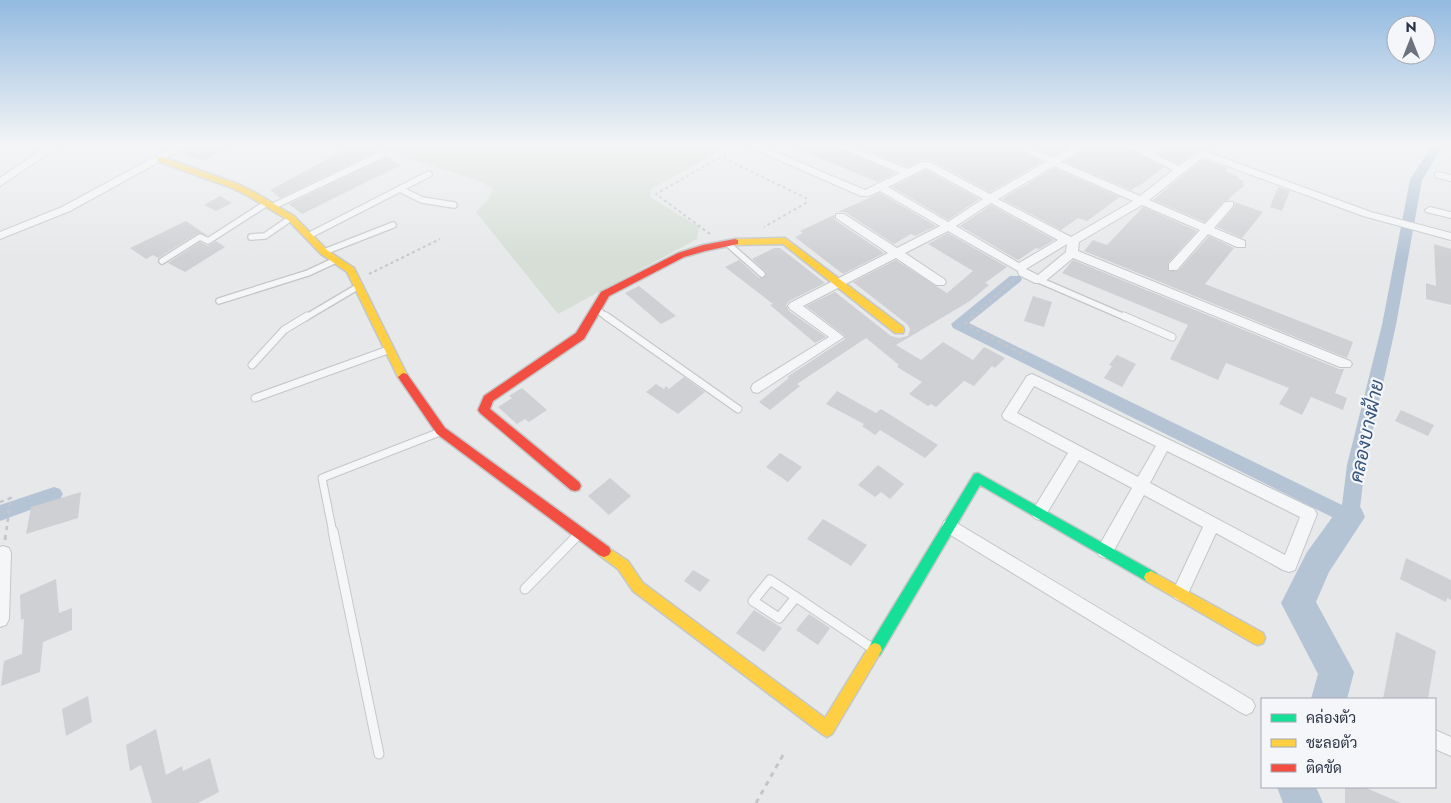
<svg xmlns="http://www.w3.org/2000/svg" width="1451" height="803" font-family="Jost,Sarabun,sans-serif">
<style>
.green{fill:#d6ded6}
.lines{fill:none;stroke-linecap:round;stroke-linejoin:round}
.canal{fill:#b4c4d5;fill-rule:evenodd}
.river{fill:#b4c4d5;fill-rule:evenodd}
.building{fill:#ced0d3}
.lane-far2-casing{stroke:#c4c6c8;stroke-width:8}
.lane-far1-casing{stroke:#c4c6c8;stroke-width:9}
.lane-casing{stroke:#c4c6c8;stroke-width:11}
.street-casing{stroke:#c4c6c8;stroke-width:2}
.fast-casing{stroke:#c4c6c8;stroke-width:3}
.slow-casing{stroke:#c4c6c8;stroke-width:3}
.jam-casing{stroke:#c4c6c8;stroke-width:3}
.path-far2{stroke:#c5c6ca;stroke-width:2;stroke-dasharray:3 3;stroke-linecap:butt}
.path-far1{stroke:#c5c6ca;stroke-width:2.5;stroke-dasharray:4 4;stroke-linecap:butt}
.path{stroke:#c5c6ca;stroke-width:3;stroke-dasharray:5 5;stroke-linecap:butt}
.lane-far2{stroke:#f5f6f7;stroke-width:5.5}
.lane-far1{stroke:#f5f6f7;stroke-width:7}
.lane{stroke:#f5f6f7;stroke-width:9}
.street{fill:#f5f6f7;fill-rule:evenodd}
.fast{fill:#16e098;fill-rule:evenodd}
.slow{fill:#ffcf43;fill-rule:evenodd}
.jam{fill:#f24e42;fill-rule:evenodd}
.labels{text-anchor:middle;stroke-width:4.5;stroke-linejoin:round;paint-order:stroke}
.water-label{font-size:19px;font-style:italic;fill:#34527a;stroke:#f4f6f9}
</style>
<rect width="100%" height="100%" fill="#e6e8ea"/>
<path class="green" d="M371 146H714L721 150 651 189 650 197 699 227 697 239 558 314 476 212 488 200 493 189 482 182Z"/>
<g class="lines">
<g class="canal">
<path d="M1431 146H1443L1422 180 1396 325 1365 465 1359 517 1356 523 1350 525 1344 523 953 328 951 324 1010 276H1020L1022 279 1020 282 969 323 1342 505 1347 465 1382 325 1410 180Z"/>
<path d="M54 487 60 489 63 494 60 499 0 521V505Z"/>
</g>
<g class="river">
<path d="M1350 504 1361 508 1365 517 1329 572 1316 602 1354 672 1347 699H1311L1318 674 1281 603 1307 552 1339 508Z"/>
<path d="M1277 787H1316L1323 803H1283Z"/>
</g>
</g>
<g class="building">
<path d="M196 146H228L205 161 183 154Z"/>
<path d="M352 146H364L376 152 280 198 270 190Z"/>
<path d="M791 146H834L895 173 878 182Z"/>
<path d="M855 146H1010L1042 162 990 192 931 160H921L908 167Z"/>
<path d="M1031 146H1070L1053 156Z"/>
<path d="M1088 146H1122L1164 167 1138 187 1137 186 1131 190 1065 162Z"/>
<path d="M1166 146H1202L1179 164 1158 154Z"/>
<path d="M386 157 401 165 302 214 289 204Z"/>
<path d="M1203 159 1228 168 1225 171 1239 177 1237 178 1244 181 1242 184 1245 185 1228 199 1231 200 1224 201 1205 222 1153 200Z"/>
<path d="M1054 168 1120 197 1087 221 1078 218 1061 230 1002 199Z"/>
<path d="M926 170 979 199 948 220 892 187Z"/>
<path d="M1278 187 1290 191 1282 211 1270 207Z"/>
<path d="M880 193 936 226 915 236 911 234 894 244 845 212H838Z"/>
<path d="M220 196 232 203 216 211 204 205Z"/>
<path d="M1235 202 1263 212 1242 238 1217 227 1234 207Z"/>
<path d="M991 205 1049 237 1054 240 1039 249 1036 248 1018 260 960 226Z"/>
<path d="M1143 207 1197 231 1168 263V271H1178L1209 236 1234 248 1205 284 1353 342 1347 358 1084 251 1093 240 1107 245Z"/>
<path d="M834 215 835 220 884 253 843 274 795 237 803 233 800 231Z"/>
<path d="M186 221 208 236 198 233 158 258 153 255 146 259 130 248Z"/>
<path d="M948 233 1007 267 985 283 989 285 970 301 896 345 921 360 943 342 973 360 984 347 1005 358 995 368 992 366 974 386 964 381 936 407 931 404 928 406 909 394 922 382 897 367 899 365 866 338 797 384 800 386 770 410 759 402 789 378 787 377 845 339V336L806 306 835 292 891 336 899 338 908 336 910 329 907 324 853 282 896 260 947 293 973 271 928 244Z"/>
<path d="M216 241 225 247 185 272 168 263 200 242 208 246Z"/>
<path d="M1434 244 1451 249V305L1426 299V283L1436 286Z"/>
<path d="M774 248H780L825 283 789 301 786 305 789 311 826 337 815 343 770 305 773 304 725 267 739 260 759 278H764L766 272 752 259Z"/>
<path d="M1073 260 1339 369H1344L1335 393 1347 398 1343 410 1311 397 1302 415 1279 404 1289 388 1226 363 1218 380 1170 359 1188 325 1062 273Z"/>
<path d="M639 286 676 316 661 324 625 293Z"/>
<path d="M1033 296 1052 302 1044 327 1024 321Z"/>
<path d="M1117 355 1136 364 1122 387 1104 378 1112 366 1109 365Z"/>
<path d="M684 377 705 392 678 414 646 392 656 384 664 389 666 386 669 389Z"/>
<path d="M522 388 547 410 529 422 525 419 517 424 498 407 512 398 509 396Z"/>
<path d="M837 391 876 413 881 409 938 445 925 458 880 430 875 435 862 426 864 424 826 404Z"/>
<path d="M1401 410 1434 425 1428 436 1395 421Z"/>
<path d="M780 453 802 467 788 482 766 467Z"/>
<path d="M878 465 904 484 890 499 881 492 875 497 858 485Z"/>
<path d="M610 478 631 496 609 515 588 496Z"/>
<path d="M81 492 78 518 26 534 31 507Z"/>
<path d="M823 519 867 545 851 566 807 539Z"/>
<path d="M1406 558 1451 580V600L1447 598 1446 602 1400 579Z"/>
<path d="M693 570 710 580 700 592 684 581Z"/>
<path d="M56 579 59 613 72 608V630L43 642 40 672 1 686 4 661 22 654 24 619 21 620 20 595Z"/>
<path d="M754 610 782 628 764 652 736 633Z"/>
<path d="M809 614 830 628 818 645 796 630Z"/>
<path d="M1396 632 1436 651 1428 699H1383Z"/>
<path d="M88 696 92 722 66 736 62 709Z"/>
<path d="M156 729 166 775 182 766 183 771 210 758 219 792 198 803H152L141 765 130 771 126 745Z"/>
<path d="M1345 787H1364L1401 803H1345Z"/>
</g>
<g class="lines">
<defs>
<g id="lane-far2">
<path d="M400 189 422 200 454 205"/>
<path d="M310 235 429 174"/>
<path d="M251 237 265 236 291 218"/>
<path d="M728 244 762 274"/>
<path d="M324 252 393 225"/>
<path d="M162 261 200 237 208 241 267 203"/>
<path d="M1039 280 1127 318"/>
<path d="M219 301 308 273 336 260"/>
<path d="M595 308 608 318"/>
<path d="M305 318 359 286"/>
</g>
<g id="lane-far1">
<path d="M606 316 738 409"/>
<path d="M1124 316 1172 337"/>
<path d="M252 365 284 330 307 316"/>
<path d="M255 398 388 350"/>
<path d="M333 533 322 478 440 432"/>
</g>
<g id="lane">
<path d="M333 531 379 754"/>
<path d="M770 580 796 597 779 618 753 601Z"/>
<path d="M525 589 578 535"/>
<path d="M796 597 872 648"/>
</g>
<g id="street">
<path d="M47 146H59L0 186V178Z"/>
<path d="M175 146H188L70 211 0 239V232L62 207Z"/>
<path d="M747 146H761L865 190 900 173 836 146H850L908 169 922 162H930L990 194 1046 162 1012 146H1026L1053 158 1074 146H1086L1061 162 1140 196 1173 170 1124 146H1138L1146 150 1152 146H1164L1154 154 1179 166 1202 150 1371 212 1451 233V240L1363 216 1203 157 1149 200 1205 224 1225 202H1233V206L1214 228 1245 241V247H1237L1208 234 1177 270H1169V264L1200 230 1142 205 1079 242 1078 251 1350 361 1352 364 1350 367H1340L1073 258 1043 283H1035L1019 275 1018 271 948 231 905 253 944 279 946 282 944 285H936L896 258 803 306 844 337 758 393 753 392 751 388 753 384 829 337 790 309 788 306 790 303 888 253 836 218V214H844L897 248 940 226 880 191 869 196H861ZM1054 166 1133 201 1071 237 998 199ZM926 168 983 199 948 222 888 187ZM991 203 1058 240 1019 263 956 226ZM1067 244 1066 252 1038 275 1026 269Z"/>
<path d="M380 152 384 153V157L276 208 272 209 267 206Z"/>
<path d="M1439 172 1451 175V181L1435 177V173Z"/>
<path d="M1430 207 1451 212V218L1426 212 1425 210Z"/>
<path d="M1032 374 1314 509 1317 514 1295 570 1289 572 1283 570 1216 533 1186 598 1180 601 1174 598 1172 593 1203 527 1144 495 1111 556 1105 558 1099 556 1097 551 1099 546 1132 488 1079 460 1044 518 1039 520 1034 518 1031 513 1034 508 1068 453 1004 419 1002 415 1027 376ZM1034 386 1156 446 1138 477 1017 413ZM1167 451 1300 517 1285 555 1150 483Z"/>
<path d="M950 519 1252 700 1255 706 1252 712 1246 715 1240 712 944 531 942 526 944 521Z"/>
<path d="M3 546 9 548 11 553 9 619 6 625 0 627V547Z"/>
<path d="M1435 730 1451 737V756L1435 749Z"/>
</g>
<path id="fast" d="M978 473 1156 573 1158 577 1156 581 1151 583 1146 581 980 485 880 655 875 657 870 655 868 650 870 645 974 474Z"/>
<g id="slow">
<path d="M157 157H163L238 184 256 193 294 216 327 250 354 268 408 377 407 380 403 381 398 377 347 272 321 254 288 220 250 197 232 188 157 161Z"/>
<path d="M785 238 903 327 904 330 903 333H895L783 244 735 245 730 242 735 239Z"/>
<path d="M604 545 628 561 643 583 825 718 870 645 875 643 880 645 882 650 832 734 827 737 822 734 633 591 618 569 599 555 597 551 599 547Z"/>
<path d="M1151 571 1263 633 1265 638 1263 643 1258 645 1253 643 1146 581 1144 577 1146 573Z"/>
</g>
<g id="jam">
<path d="M735 239 738 240V244L705 251 684 257 609 296 584 339 493 401 490 409 579 482 581 486 579 490 575 491 571 490 480 413 478 410 484 396 576 333 601 292 678 253 703 245Z"/>
<path d="M403 373 407 374 445 428 609 547 611 551 609 555 604 557 599 555 437 434 398 377Z"/>
</g>
</defs>
<use href="#lane-far2" class="lane-far2-casing"/>
<use href="#lane-far1" class="lane-far1-casing"/>
<use href="#lane" class="lane-casing"/>
<use href="#street" class="street-casing"/>
<use href="#fast" class="fast-casing"/>
<use href="#slow" class="slow-casing"/>
<use href="#jam" class="jam-casing"/>
<g class="path-far2">
<path d="M710 234 656 194 715 160 723 158 806 198V203L764 227"/>
<path d="M369 274 440 239"/>
<path d="M972 318 1014 279"/>
</g>
<g class="path-far1">
<path d="M973 316 965 324 1028 357"/>
<path d="M0 502 11 498 6 533"/>
</g>
<g class="path">
<path d="M5 540 6 531"/>
<path d="M756 803 783 755"/>
</g>
<use href="#lane-far2" class="lane-far2"/>
<use href="#lane-far1" class="lane-far1"/>
<use href="#lane" class="lane"/>
<use href="#street" class="street"/>
<use href="#fast" class="fast"/>
<use href="#slow" class="slow"/>
<use href="#jam" class="jam"/>
</g>
<linearGradient id="sky" x2="0" y2="1"><stop stop-color="#93bae0"/><stop offset="0.56" stop-color="#f4f5f6"/><stop offset="1" stop-color="#f4f5f6" stop-opacity="0"/></linearGradient>
<rect width="1451" height="259" fill="url(#sky)"/>
<g class="labels">
<g class="water-label">
<text transform="translate(1366 431) rotate(-78)" y="7">คลองบางฝ้าย</text>
</g>
</g>
<rect x="1261" y="698" width="175" height="90" fill="#f4f6f9" stroke="#a4a8b1"/>
<rect x="1271" y="714" width="25" height="8" fill="#16e098" stroke="#a4a8b1"/>
<text x="1306" y="723" font-size="15" fill="#2b3445">คล่องตัว</text>
<rect x="1271" y="739" width="25" height="8" fill="#ffcf43" stroke="#a4a8b1"/>
<text x="1306" y="748" font-size="15" fill="#2b3445">ชะลอตัว</text>
<rect x="1271" y="764" width="25" height="8" fill="#f24e42" stroke="#a4a8b1"/>
<text x="1306" y="773" font-size="15" fill="#2b3445">ติดขัด</text>
<g transform="translate(1411 40)"><circle r="24" fill="#f4f6f9" stroke="#a4a8b1"/>
<path d="M0-4L9 19L0 12L-9 19Z" fill="#6c737f"/>
<text y="-8" font-size="14" font-weight="bold" text-anchor="middle" fill="#2b3445">N</text>
</g>
</svg>
